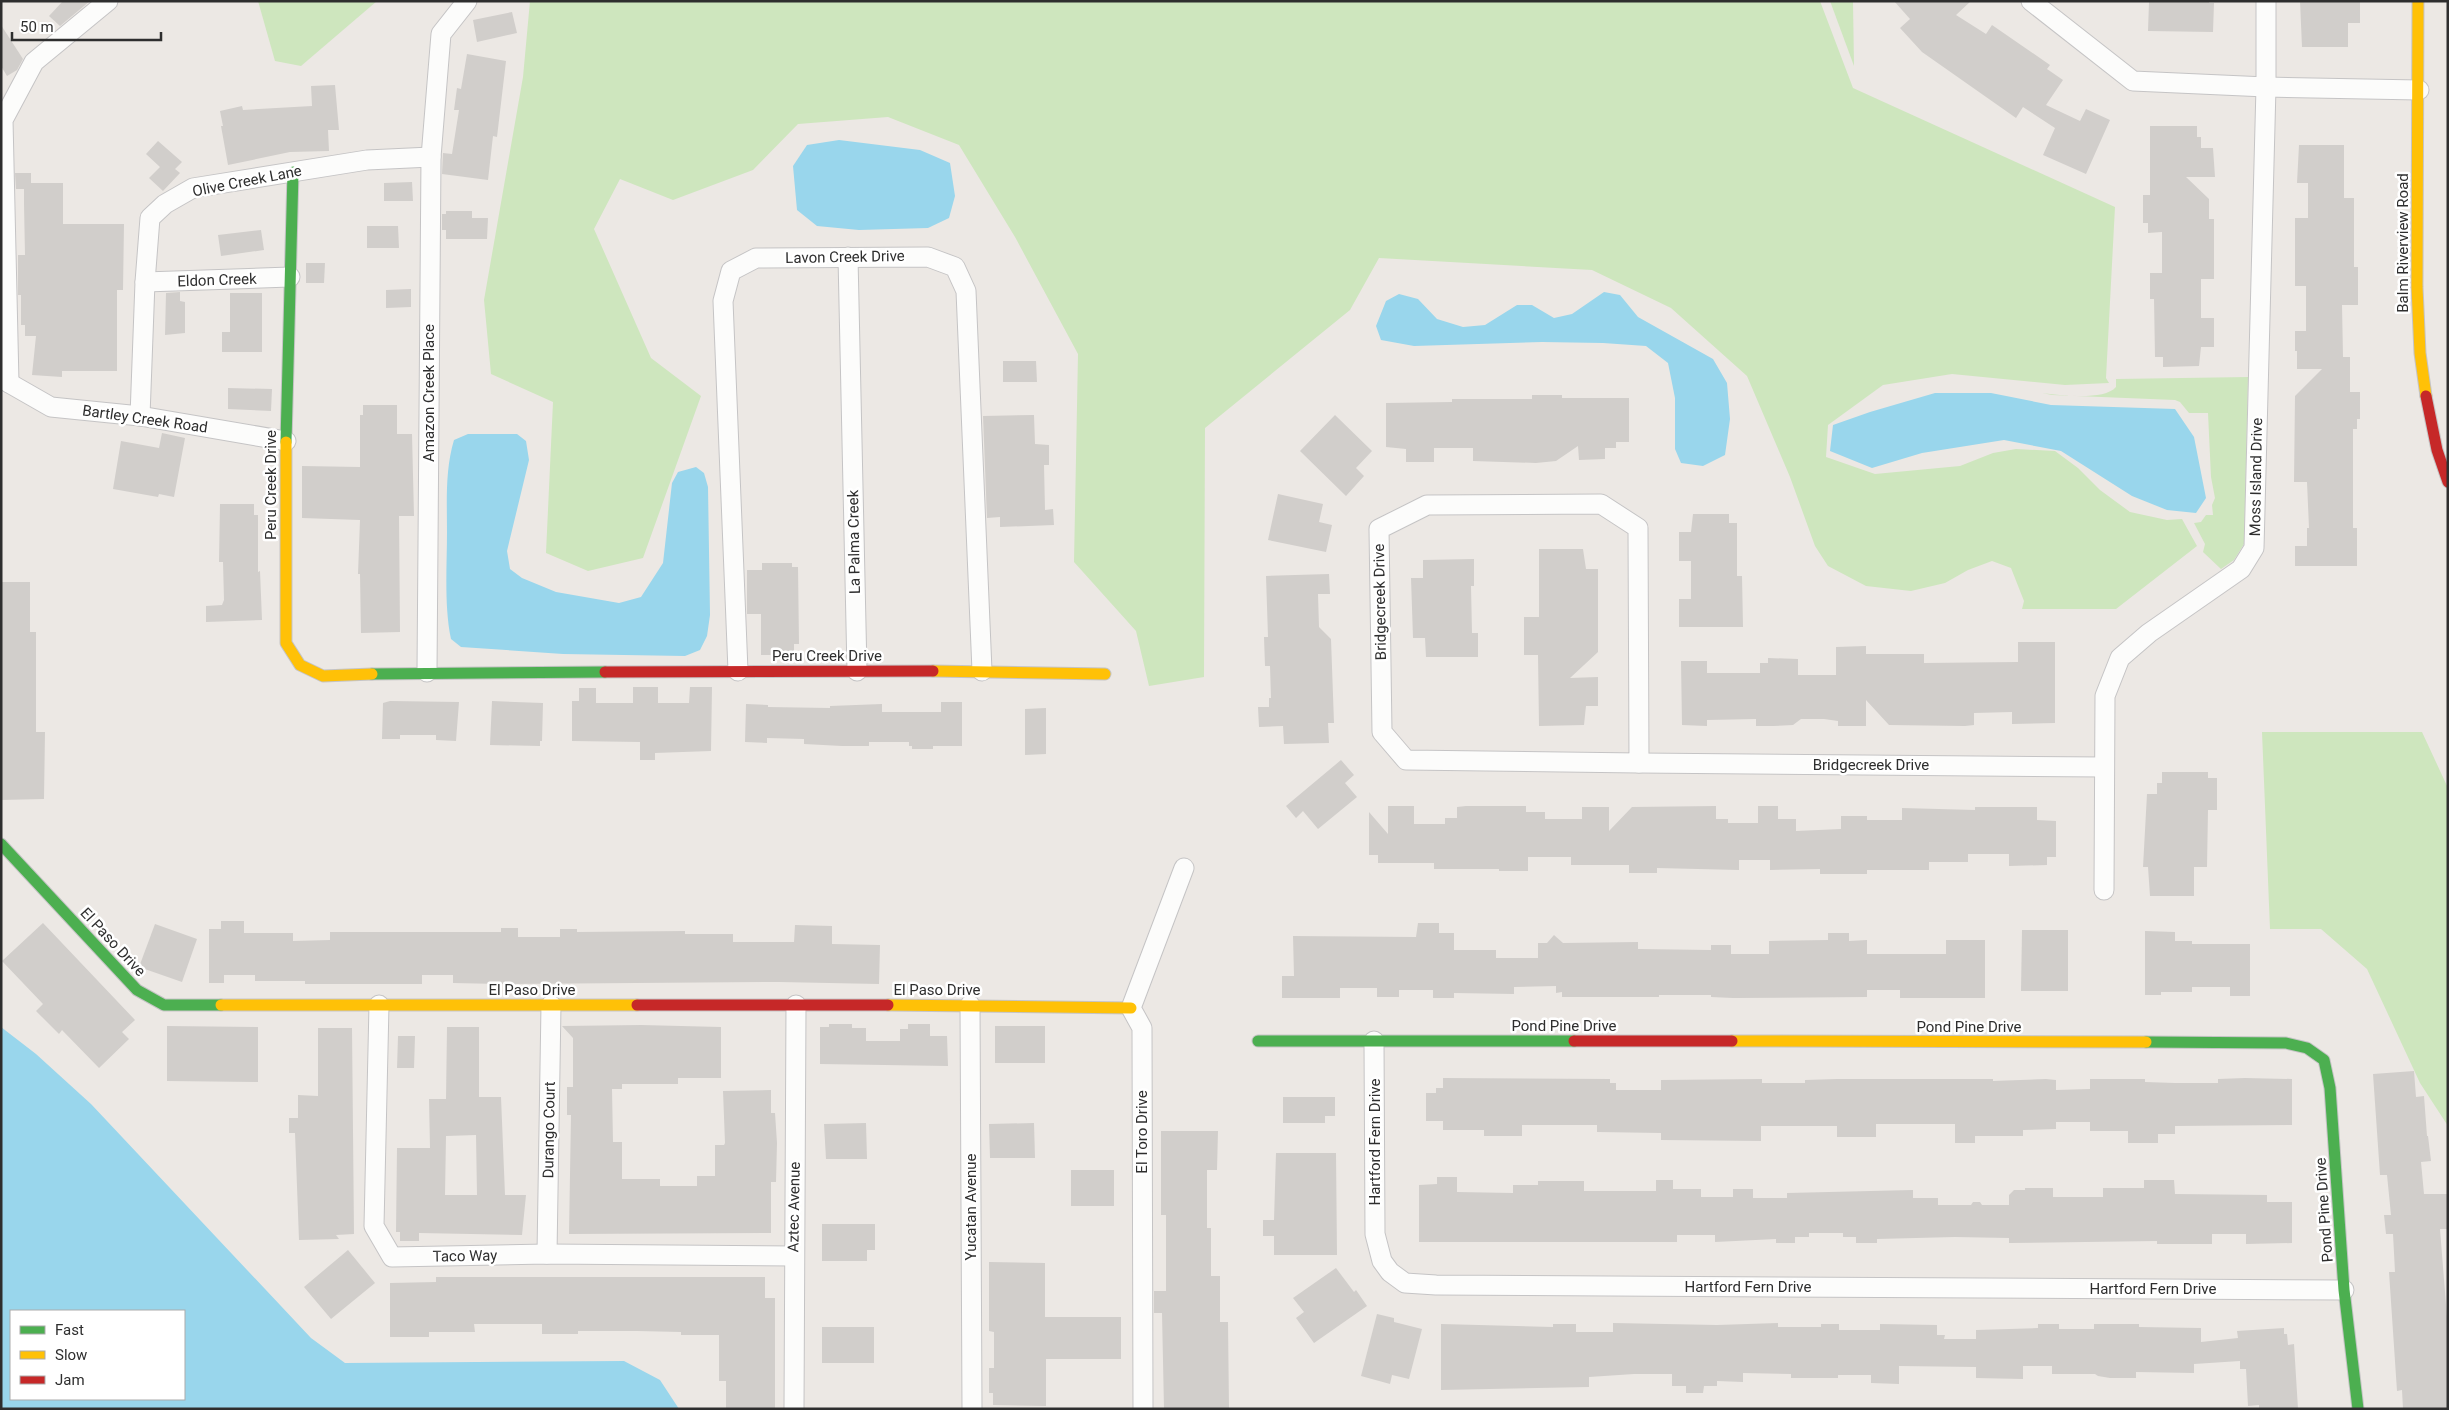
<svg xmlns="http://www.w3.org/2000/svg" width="2449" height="1410" font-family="Roboto,sans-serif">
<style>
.green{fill:#cee6be}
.water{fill:#99d6ec;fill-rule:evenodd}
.building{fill:#d1cecb;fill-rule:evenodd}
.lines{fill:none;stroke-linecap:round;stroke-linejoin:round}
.street-casing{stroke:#c5c4c5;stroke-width:21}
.fast-casing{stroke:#c5c4c5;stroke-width:13}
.slow-casing{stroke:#c5c4c5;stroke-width:13}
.jam-casing{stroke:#c5c4c5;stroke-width:13}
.street{stroke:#fcfcfb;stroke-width:19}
.fast{stroke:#4caf50;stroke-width:11}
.slow{stroke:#ffc107;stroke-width:11}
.jam{stroke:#c62828;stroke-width:11}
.labels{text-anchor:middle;stroke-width:5;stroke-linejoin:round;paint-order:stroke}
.street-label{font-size:15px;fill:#2e2e2e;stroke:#fff}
</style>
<rect width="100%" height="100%" fill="#ece8e4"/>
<g class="green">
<path d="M258 1H377L301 66 275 61Z"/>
<path d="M530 1H1820L1853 88 2115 207 2106 378 2109 383 2065 385 1952 374 1883 385 1828 425 1826 457 1875 474 1960 466 1993 453 2016 449 2055 451 2078 468 2100 490 2130 512 2167 520 2182 519 2197 546 2116 609H2022L2024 601 2011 568 1992 561 1968 570 1945 583 1911 591 1866 586 1828 566 1815 546 1790 477 1747 376 1671 308 1592 270 1379 258 1350 310 1205 428 1204 677 1149 686 1136 631 1074 562 1078 354 1015 237 959 145 888 117 798 124 753 170 673 200 620 179 594 229 651 358 701 396 643 558 588 571 546 553 553 402 491 374 484 300 523 77Z"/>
<path d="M1830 1H1853L1854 66Z"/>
<path d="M2248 377 2244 544 2234 560 2221 569 2203 552 2205 544 2194 523 2201 522 2206 515H2213L2212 505 2215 498 2211 477 2208 413H2189L2180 402 2175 400 2052 395 2042 393C2060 395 2104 401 2116 387V379Z"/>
<path d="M2262 732H2422L2448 788V1126L2420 1083 2367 969 2321 929H2270Z"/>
</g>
<g class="water">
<path d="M839 140 920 150 950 163 955 196 949 218 928 228 859 230 817 226 797 210 793 166 807 145Z"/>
<path d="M1604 292 1620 295 1638 317 1713 359 1727 383 1730 419 1725 455 1703 466 1681 463 1675 449V398L1668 363 1646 346 1603 343 1542 342 1414 346 1381 340 1376 326 1386 301 1399 294 1418 299 1437 319 1463 327 1485 325 1517 305H1532L1554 318 1572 314Z"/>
<path d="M1935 393H1991L2051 405 2175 409 2194 437 2206 498 2196 513 2167 510 2132 496 2061 451 2004 440 1922 453 1872 468 1830 451 1833 425 1870 412Z"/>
<path d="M468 434H517L526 441 529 460 507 551 510 569 522 578 556 592 619 603 641 597 663 563 672 483 678 472 696 467 704 473 708 487 710 615 707 636 700 650 685 656 563 654 461 647 451 639C444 605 447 567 447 532 447 501 445 470 454 440Z"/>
<path d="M1 1027 36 1054 91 1104 311 1338 345 1363 624 1361 660 1380 679 1409H1ZM184 1311V1399H11V1311Z"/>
</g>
<g class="building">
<path d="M63 1H90L60 26 49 16Z"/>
<path d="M1894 1H1971L1956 15 1986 34 1992 25 2050 65 2047 69 2063 80 2046 105 2080 121 2086 109 2110 120 2086 174 2043 155 2055 128 2023 107 2016 118 1922 52 1900 28 1910 19Z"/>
<path d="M2163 1H2209V3H2214L2213 32 2148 31 2149 2Z"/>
<path d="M2300 1H2360V23H2348V47H2302Z"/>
<path d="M512 12 517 33 477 42 473 20Z"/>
<path d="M1 25 23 59 17 70 7 76 1 66Z"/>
<path d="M467 54 506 61 497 137 493 136 488 180 442 174 443 153 452 154 459 110H454L457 88 461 89Z"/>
<path d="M335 85 339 130H328L329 151 290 152 228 165 221 126H223L220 111 242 106 243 110 312 106 311 86Z"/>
<path d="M2150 126H2197V137H2201V148H2213L2215 177H2186L2209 199V219H2214V279H2201V318H2214V347H2201L2199 366 2163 367V357H2155L2154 299H2150V273H2162V232L2148 233V223H2143V195H2150Z"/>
<path d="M158 141 182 162 175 169 180 173 163 191 149 178 160 167 146 154Z"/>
<path d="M2299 145H2344V198H2354V267H2358V305H2342L2343 357H2350V392H2360V419H2357V429H2353V528H2357V566H2295V546H2307V528H2309L2307 482H2294L2295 396 2322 369H2297V351H2295V331H2306V286H2295V218H2308V183H2297Z"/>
<path d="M15 173H31V183H63V224H124L123 290H117V371H62V377L32 375 36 336H25V325H21V295H18V255H25L24 204V189H16Z"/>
<path d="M412 182 413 201H384V183Z"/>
<path d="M446 211H472V218H488L487 239H446V230H442V214H446Z"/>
<path d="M367 226H398L399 248H367Z"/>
<path d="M261 230 264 250 221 256 218 235Z"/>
<path d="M306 263H325L324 283H306Z"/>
<path d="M411 289V307L386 308V290Z"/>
<path d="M180 292V301L185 302V333L165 335 166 293Z"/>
<path d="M230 293H262V352H222V332H230Z"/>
<path d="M1003 361H1036L1037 382H1003Z"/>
<path d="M228 388 272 389 271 411 228 409Z"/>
<path d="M1532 395H1562V398H1629V442H1616V448H1605V459L1579 460 1578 446 1556 461 1536 463 1473 461V448H1434V462H1406V449L1386 447V403L1452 402V399H1532Z"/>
<path d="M363 405H397V434H412L414 516H399L400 632 361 633 360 574H358L360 520 302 518V466L360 467V415H363Z"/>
<path d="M1034 415 1035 444 1049 445V465H1044L1045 510 1053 509 1054 525 1000 527V517L987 518 983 416Z"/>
<path d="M1335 415 1372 451 1356 468 1364 476 1346 496 1300 451Z"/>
<path d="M162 433 185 438 174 497 159 494 158 497 113 489 121 441 159 448Z"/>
<path d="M1278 494 1323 504 1319 522 1332 525 1326 552 1268 540Z"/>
<path d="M220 504H254V515H258V572L260 571 262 620 206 622V606L222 605 224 600 223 562H219Z"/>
<path d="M1693 514H1729V523H1737V576H1742L1743 627H1679V599H1691V561H1679V532H1691Z"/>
<path d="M1539 549H1583L1586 569H1598V652L1570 678 1598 677V706H1586L1584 725 1539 726 1538 655H1524V617H1539Z"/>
<path d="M1474 559V586H1471L1472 633H1478V657H1426L1425 638H1413L1411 578H1423V560Z"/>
<path d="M762 563H792V567H798L799 644H794V655H761V614H747V570H762Z"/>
<path d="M1329 574 1330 594H1318L1319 627 1331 639 1334 723H1328L1329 743 1284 744 1283 726 1259 727 1258 707H1269V698H1271L1270 666H1265L1264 637H1268L1266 576Z"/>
<path d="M1 582H30V632H36V732H45L44 799 1 800Z"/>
<path d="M2018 642H2055V723L2012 724V712L1974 713V725L1965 726 1889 725 1866 700V726H1838V721L1824 719H1801L1793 725 1773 726H1756V719L1707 720V726L1682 725 1681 661H1707V673H1760V663H1768V658L1798 659V675H1836V647L1866 646V654H1924V663L2018 662Z"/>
<path d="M633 687H658V703H689L690 687H712L711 751 655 753V760H640V742L572 741V701H579V688H596V703H633Z"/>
<path d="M390 701 459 702 456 741 436 740V735H400V739H382L383 703Z"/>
<path d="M492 701 543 703 542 741H540V746L490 745Z"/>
<path d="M941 702H962V746H933V749H912V746H909V742H869V746H842L804 744V739L767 738V743L745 742 746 704 768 705V707L830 708V706L882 704V712H941Z"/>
<path d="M1046 708V754L1025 755V709Z"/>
<path d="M1341 760 1354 775 1345 783 1357 797 1318 829 1303 811 1296 818 1286 806Z"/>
<path d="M2162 772H2208V778H2217V810H2208L2207 867H2194V896H2150L2148 867H2143L2147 794H2157V783H2162Z"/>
<path d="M1388 806H1414V824H1445V818H1457V807L1466 806H1526V812H1545V819H1582V807H1609V831L1632 807 1716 806V819H1728V823H1758V806H1778V819H1796V831L1841 829V816H1867V820H1902V808L1975 810V807H2037V820L2056 821V857H2047V865L2009 866V854H1968V862H1929V870H1867V874H1820V869L1770 870V860H1739V870L1657 868V873H1629V865H1571V857H1528V871H1499V869H1434V863H1378V855H1369V812L1388 834Z"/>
<path d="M221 921H244V933H293V941L330 940V932H501V928H518V937H560V929H577V932L685 931V934H733V942H794L795 925 832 926V944L880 945 879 984 779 982 500 984 453 983V975H422V984H305V981H255V975H224V983H209V929H221Z"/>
<path d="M43 923 135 1020 122 1032 129 1039 99 1068 62 1030 59 1034 36 1011 43 1004 2 961Z"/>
<path d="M1418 923H1439V933H1454V950H1496V958H1538V943H1547L1554 935 1563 943 1638 942V949L1711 950V945H1731V954H1769V941L1828 940V933H1849V941L1867 940V954H1946V940H1985V998H1900V990H1867V997L1733 998 1711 997V995H1659V997H1562V992L1556 993V986L1514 987V994L1454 993V998H1433V990H1399V997H1377V988H1340V998H1282V976H1294L1293 936 1416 937Z"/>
<path d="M155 924 197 939 182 982 139 967Z"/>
<path d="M2022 930H2068V991H2021Z"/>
<path d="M2145 931 2175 932V941H2192V944H2250V996H2230V987H2192V992H2161V995H2145Z"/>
<path d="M829 1024H852V1028H866V1041H900V1029H908V1024H930V1036H947L948 1066 820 1064V1027H829Z"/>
<path d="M641 1025 721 1027V1078H678V1084H622V1089H612L613 1142H622V1179H660V1186H697V1176H715V1145H724L725 1143 723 1091 771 1090V1113H775L777 1143 776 1182H771V1233L569 1234 571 1115H567V1087H573V1038L562 1026Z"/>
<path d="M167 1026 258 1027V1082L167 1081Z"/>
<rect x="995" y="1026" width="50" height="37"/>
<path d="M447 1027H479V1097H501L505 1195H526L522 1235 419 1233V1241H400V1232H396L397 1148H430L429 1099H446ZM476 1135 477 1195H445L446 1136Z"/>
<path d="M318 1028H352L354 1234 336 1235 339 1239 299 1240 295 1133H289V1118H298V1095L318 1096Z"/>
<path d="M398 1036H415L414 1068H397Z"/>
<path d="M2414 1071 2416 1097 2424 1096 2427 1136H2428L2431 1161 2421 1162 2424 1194H2448V1229H2440L2448 1330V1409H2403L2402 1390 2397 1391 2389 1272H2395L2393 1234H2386L2384 1215H2391L2387 1175H2380L2373 1074Z"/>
<path d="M1443 1078 1610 1079V1083H1616V1090H1661V1080L1762 1079V1083H1805V1080L1837 1079H1993V1081L2046 1079 2056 1080V1090L2090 1089V1079H2145V1082L2175 1083H2218V1079L2245 1078 2292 1079V1125L2175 1126V1134H2158V1143H2128V1131H2090V1122H2056V1129L2023 1130V1136H1975V1143H1955V1124H1876V1137H1837V1126H1761V1141L1661 1140V1133L1597 1132V1125H1522V1136H1484V1130H1443V1121H1426V1093H1436V1088H1443Z"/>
<path d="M1283 1097H1335V1116H1325V1123H1283Z"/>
<path d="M866 1123 867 1159H826L824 1124Z"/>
<path d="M1034 1123 1035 1158H990L989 1124Z"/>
<path d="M1161 1131H1218L1217 1170H1207V1228H1211V1276H1220V1322H1228L1229 1409H1164L1162 1313H1154V1291H1166V1215H1161Z"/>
<path d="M1276 1153H1336L1337 1255H1274V1236H1263V1220H1274Z"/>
<rect x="1071" y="1170" width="43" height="36"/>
<path d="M1437 1177H1457V1192L1513 1193V1185H1538V1181H1584V1191H1656V1180H1673V1189H1701V1197H1733V1189H1753V1198H1787V1193L1913 1190V1198H1938V1205H1971L1973 1202H1980L1982 1205H2009V1195L2014 1190H2025V1188H2053V1197H2103V1188H2144V1180H2174L2175 1194 2267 1195V1202H2292V1243L2246 1244V1234H2212V1244H2157V1241L2009 1243V1238L1955 1237 1877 1239V1243H1856V1237H1843V1233H1809V1237H1795V1243H1776V1239L1715 1242V1235H1677V1242H1419V1185L1437 1184Z"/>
<path d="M822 1224H875V1250H867V1261H822Z"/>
<path d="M348 1250 375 1283 331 1319 304 1287Z"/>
<path d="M989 1262 1045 1263V1317H1121V1359H1046V1406L993 1405V1393H989V1368H994V1332L989 1331Z"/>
<path d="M1336 1268 1354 1292 1356 1290 1367 1306 1314 1343 1296 1318 1304 1312 1293 1298Z"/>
<path d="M436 1277H765V1298H775V1409H726V1381H719V1335H681V1332L637 1331H578V1334H542V1324H474L475 1332H429V1337H390V1283L436 1282Z"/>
<path d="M1377 1314 1394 1318V1322L1422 1329 1409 1379 1392 1375 1390 1384 1361 1376Z"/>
<path d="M1613 1323 1717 1325 1778 1323V1327H1821V1324H1839V1330H1880V1324L1937 1325V1335H1945L1944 1339H1976V1330L2038 1328V1324H2059V1329H2094V1324H2139V1327L2201 1328V1342L2238 1338 2237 1331 2284 1328V1334H2287L2288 1345 2294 1344 2298 1409H2259V1405L2248 1406 2246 1369H2240V1361L2194 1364V1373L2136 1372V1378H2110L2098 1376 2095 1374H2052V1366H2023V1379L1976 1378V1367L1899 1366V1384L1871 1383V1375H1838V1378H1791V1374L1743 1373V1382L1717 1381V1386H1704L1703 1393H1686V1386H1672V1374H1634L1589 1377V1387L1441 1390V1324L1553 1327V1324H1576V1332H1613Z"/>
<rect x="822" y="1327" width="52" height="36"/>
</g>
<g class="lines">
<defs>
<g id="street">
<path d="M2031 1 2133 81 2266 87V1"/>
<path d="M848 257 857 671"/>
<path d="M145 282 290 277"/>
<path d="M9 383 3 120 34 62 108 1"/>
<path d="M9 383 51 407 140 416 286 441"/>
<path d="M140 416 145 282 150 218 165 204 193 188 367 160 431 157"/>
<path d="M1601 504 1638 528 1639 763 1406 760 1382 732 1379 529 1427 505Z"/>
<path d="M738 671 723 301 731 271 756 258 928 257 955 267 966 291 982 671"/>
<path d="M427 672 431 157 441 34 467 1"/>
<path d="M1639 763 2104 767"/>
<path d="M2104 890 2105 696 2120 658 2149 633 2241 569 2254 548 2266 87 2419 90"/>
<path d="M379 1005 374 1226 392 1257 547 1254 794 1256"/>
<path d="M970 1005 972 1409"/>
<path d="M1374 1041 1375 1234 1382 1261 1390 1272 1405 1283 1436 1285 2344 1290"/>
<path d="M547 1254 551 1005"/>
<path d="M794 1409 796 1005"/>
<path d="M1143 1409 1142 1028 1131 1008 1184 868"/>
</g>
<g id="fast">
<path d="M286 442 293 172"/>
<path d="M372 674 605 672"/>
<path d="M1 844 137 990 164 1005H221"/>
<path d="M1258 1041H1574"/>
<path d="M2146 1042 2286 1043 2307 1048 2324 1060 2330 1088 2344 1290 2358 1409"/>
</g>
<g id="slow">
<path d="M2418 1 2417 287 2420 353 2426 396"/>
<path d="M286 442V643L300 665 323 676 372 674"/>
<path d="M933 671 1105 674"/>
<path d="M221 1005H637"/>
<path d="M888 1005 1131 1008"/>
<path d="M1732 1041 2146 1042"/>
</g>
<g id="jam">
<path d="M2426 396 2437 450 2448 482"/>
<path d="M605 672 933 671"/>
<path d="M637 1005H888"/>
<path d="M1574 1041H1732"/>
</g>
</defs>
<use href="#street" class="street-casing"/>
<use href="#fast" class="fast-casing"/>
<use href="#slow" class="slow-casing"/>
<use href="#jam" class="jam-casing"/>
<use href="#street" class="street"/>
<use href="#fast" class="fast"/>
<use href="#slow" class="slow"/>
<use href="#jam" class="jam"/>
</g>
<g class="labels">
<g class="street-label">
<text transform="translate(247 181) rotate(-11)" y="5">Olive Creek Lane</text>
<text transform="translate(2403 243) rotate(-90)" y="5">Balm Riverview Road</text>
<text transform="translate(845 257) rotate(-1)" y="5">Lavon Creek Drive</text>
<text transform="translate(217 280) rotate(-2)" y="5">Eldon Creek</text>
<text transform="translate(429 393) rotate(-90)" y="5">Amazon Creek Place</text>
<text transform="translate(145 419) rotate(8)" y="5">Bartley Creek Road</text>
<text transform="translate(2256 477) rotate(-89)" y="5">Moss Island Drive</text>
<text transform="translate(271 485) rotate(-90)" y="5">Peru Creek Drive</text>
<text transform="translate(854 542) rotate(-91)" y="5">La Palma Creek</text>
<text transform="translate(1380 602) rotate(-91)" y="5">Bridgecreek Drive</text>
<text x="827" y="661">Peru Creek Drive</text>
<text x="1871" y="770">Bridgecreek Drive</text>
<text transform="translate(113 942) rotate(47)" y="5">El Paso Drive</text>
<text x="532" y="995">El Paso Drive</text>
<text x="937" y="995">El Paso Drive</text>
<text x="1564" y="1031">Pond Pine Drive</text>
<text x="1969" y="1032">Pond Pine Drive</text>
<text transform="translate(549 1130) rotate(-89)" y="5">Durango Court</text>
<text transform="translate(1142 1132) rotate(-90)" y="5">El Toro Drive</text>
<text transform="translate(1375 1142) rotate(-90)" y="5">Hartford Fern Drive</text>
<text transform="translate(794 1207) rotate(-89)" y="5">Aztec Avenue</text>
<text transform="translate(971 1207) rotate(-90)" y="5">Yucatan Avenue</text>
<text transform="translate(2324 1210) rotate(-94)" y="5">Pond Pine Drive</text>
<text transform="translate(465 1256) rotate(-1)" y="5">Taco Way</text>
<text x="1748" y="1292">Hartford Fern Drive</text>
<text x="2153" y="1294">Hartford Fern Drive</text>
</g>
</g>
<rect width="2449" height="1410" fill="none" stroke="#2e2e2e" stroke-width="5"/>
<rect x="10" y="1310" width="175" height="90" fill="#ffffff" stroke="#ababab"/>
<rect x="20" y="1326" width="25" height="8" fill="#4caf50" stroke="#ababab"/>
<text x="55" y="1335" font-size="15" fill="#2e2e2e">Fast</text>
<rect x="20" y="1351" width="25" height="8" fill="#ffc107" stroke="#ababab"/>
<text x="55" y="1360" font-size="15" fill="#2e2e2e">Slow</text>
<rect x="20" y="1376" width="25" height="8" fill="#c62828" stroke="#ababab"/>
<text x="55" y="1385" font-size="15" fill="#2e2e2e">Jam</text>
<path d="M12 32v8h149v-8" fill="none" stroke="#2e2e2e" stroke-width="2.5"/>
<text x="20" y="32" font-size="15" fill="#2e2e2e" stroke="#ffffff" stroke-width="4" paint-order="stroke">50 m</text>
</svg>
